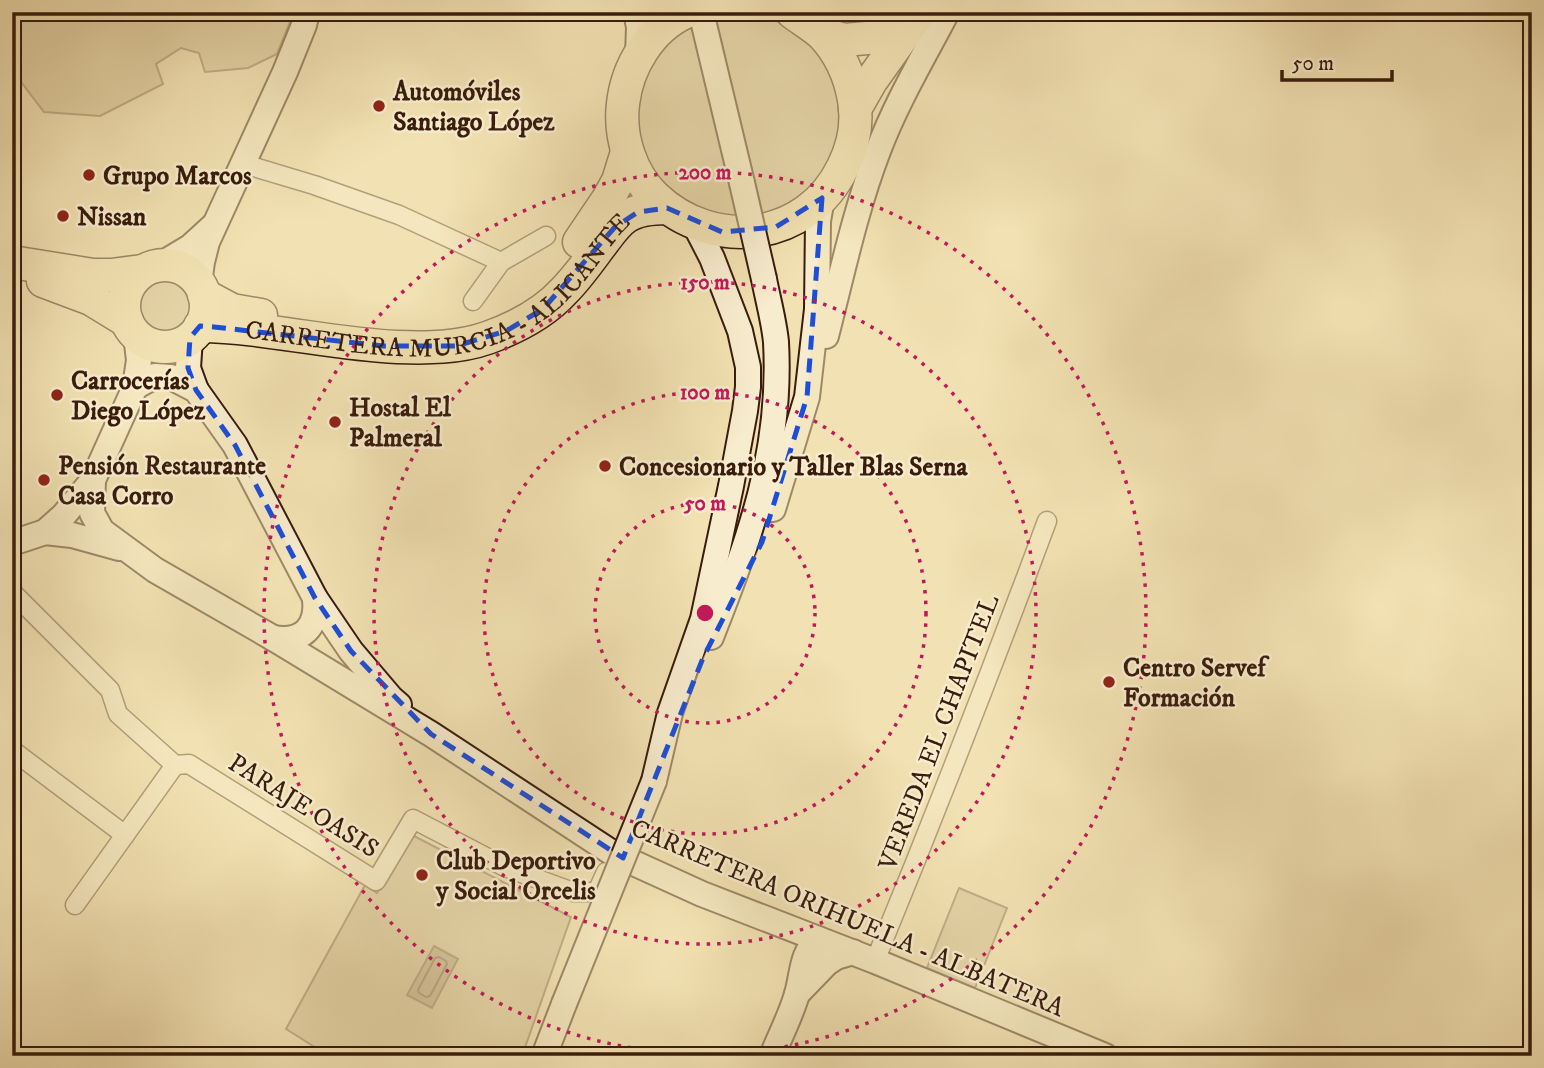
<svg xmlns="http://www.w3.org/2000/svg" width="1544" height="1068" font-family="'IM FELL DW Pica',serif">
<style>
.green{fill:#d3c096;stroke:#866e52;stroke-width:2}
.water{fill:#b39e7a;stroke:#826a4e;stroke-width:2}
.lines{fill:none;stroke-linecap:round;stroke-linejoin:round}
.shore{stroke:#765d44;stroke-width:2}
.street-casing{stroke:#674d36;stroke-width:21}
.secondary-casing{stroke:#391c0d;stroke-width:28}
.highway-casing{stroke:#391c0d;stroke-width:35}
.street{stroke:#f7eccd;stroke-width:18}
.secondary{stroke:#f7eccd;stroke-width:24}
.highway{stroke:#f2e1b2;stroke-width:32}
.secondary-bridge-casing{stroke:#391c0d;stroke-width:28;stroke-linecap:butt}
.secondary-bridge{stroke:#f7eccd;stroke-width:24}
.marked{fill:none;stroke:#1d4ed8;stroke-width:5;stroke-dasharray:14 9;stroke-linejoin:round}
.ring{fill:none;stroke:#c2185b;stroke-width:3.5;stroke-dasharray:3.5 7}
.poi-dot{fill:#8f2418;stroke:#f7eccd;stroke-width:2.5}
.labels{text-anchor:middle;stroke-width:5;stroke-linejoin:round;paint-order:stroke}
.poi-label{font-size:26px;font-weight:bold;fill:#391c0d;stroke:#f7eccd;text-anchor:start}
.street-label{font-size:26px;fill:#391c0d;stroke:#f7eccd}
.centre{fill:#c2185b;stroke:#f7eccd;stroke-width:3.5}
.ring-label{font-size:21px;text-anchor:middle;font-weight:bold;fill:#c2185b;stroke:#f7eccd;stroke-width:5;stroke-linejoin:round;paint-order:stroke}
</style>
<rect width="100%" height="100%" fill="#f2e1b2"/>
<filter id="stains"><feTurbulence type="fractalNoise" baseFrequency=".00286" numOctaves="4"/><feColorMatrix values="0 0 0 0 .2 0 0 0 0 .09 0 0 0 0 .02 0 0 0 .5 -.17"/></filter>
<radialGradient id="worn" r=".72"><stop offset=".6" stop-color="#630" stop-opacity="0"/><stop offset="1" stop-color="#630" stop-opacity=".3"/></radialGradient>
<g class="green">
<path d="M12 12H294L277 54 248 68 205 72 199 53 181 48 156 64 163 84 100 116 44 112 12 70Z"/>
<path d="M735 13 761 15 785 24 812 43 824 57 839 91 841 131 826 172 794 204 763 216 715 16Z"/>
<path d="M692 24 739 219 700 212 660 184 640 148 635 113 642 78 666 42Z"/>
<circle cx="165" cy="306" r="26"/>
<path d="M412 835 571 917 522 1056H329L286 1029 365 885 377 893Z"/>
<path d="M959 888 1007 908 975 988 927 968Z"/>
</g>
<path class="water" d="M434 946 458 959 432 1008 407 995Z"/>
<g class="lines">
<path class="shore" d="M439 957 446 961 447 964 430 996 426 997 419 993 418 990 435 958Z"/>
<defs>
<g id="street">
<path d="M244 164 314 185 399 215 501 262"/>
<path d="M473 301 501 262 546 236"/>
<path d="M12 592 110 690 118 714 175 765 189 764 376 881 413 819 505 867 573 892H597L606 872"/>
<path d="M12 750 125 835"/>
<path d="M75 905 175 765"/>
<path d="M875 961C935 815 992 669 1047 521"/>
</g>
<g id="secondary">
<path d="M636 12 639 27 638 56"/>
<path d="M701 12 742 183"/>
<path d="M160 265 190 247 213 226"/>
<path d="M199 283 202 262 207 242 285 72 304 25 307 12"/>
<path d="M136 335 139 360 135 387 93 480 92 513 102 531 155 570 273 638 431 734 614 854 702 894 875 961 1105 1056"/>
<path d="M826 336C842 274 855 211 878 151 896 103 923 58 947 12"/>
<path d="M190 338 188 368 196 390"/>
<path d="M135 387 155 376 171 377 196 390 235 445 315 598 351 651 391 698 399 705"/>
<path d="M773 509 807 397 817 309 818 221 822 198"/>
<path d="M45 532 72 535 119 548"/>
<path d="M12 543 45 532 64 515 93 480"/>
<path d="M711 637C750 538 782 451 776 342 774 321 768 300 764 279"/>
<path d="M273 638C303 643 318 627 315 598"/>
<path d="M654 781 670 713 703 619 731 486 745 411 748 387V367L740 331 712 258 695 225"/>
<path d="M797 994 827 963 836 957 853 952"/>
<path d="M544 1056 564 1004"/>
<path d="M772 1056C780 1036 791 1015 797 994 803 973 801 954 818 939"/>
</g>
<g id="highway">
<path d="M686 12C650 28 627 67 623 104 619 137 631 174 655 197 713 252 807 242 843 167 853 147 858 123 854 100 850 76 839 52 822 34 813 26 801 19 792 12"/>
<path d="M821 33 844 40 879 37 914 18"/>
<path d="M855 109 871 81 920 12"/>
<path d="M579 242 608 199 618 181 627 152"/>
<path d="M12 262 93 275H111L142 271"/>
<circle cx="165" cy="306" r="41"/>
<path d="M43 281 91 299 127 321"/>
<path d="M204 295 232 310 261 315"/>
<path id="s1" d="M200 326C266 327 331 344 397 347 428 348 458 348 487 338 515 328 544 313 564 291 579 276 591 258 604 241 611 232 617 223 626 217 638 209 653 208 667 208"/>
</g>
</defs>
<use href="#street" class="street-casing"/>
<use href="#secondary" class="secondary-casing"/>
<use href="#highway" class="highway-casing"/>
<use href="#street" class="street"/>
<use href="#secondary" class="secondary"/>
<use href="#highway" class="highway"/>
<defs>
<g id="secondary-bridge">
<path d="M742 183 764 279"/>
<path d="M564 1004 654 781"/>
</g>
</defs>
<use href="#secondary-bridge" class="secondary-bridge-casing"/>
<use href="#secondary-bridge" class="secondary-bridge"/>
</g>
<path d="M0 0H1544V1068H0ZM822 198 807 397 762 542 703 658 623 858 431 734 351 651 315 598 235 445 196 390 188 368 190 338 200 326 214 327 383 346H456L506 331 543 309 615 227 638 212 667 208 722 232 776 227Z" fill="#f2e1b2" fill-opacity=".55" fill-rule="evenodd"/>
<path class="marked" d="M822 198 807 397 762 542 703 658 623 858 431 734 351 651 315 598 235 445 196 390 188 368 190 338 200 326 214 327 383 346H456L506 331 543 309 615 227 638 212 667 208 722 232 776 227Z"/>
<g class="ring">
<circle cx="705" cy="613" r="110"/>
<circle cx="705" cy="613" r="221"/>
<circle cx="705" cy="613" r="331"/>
<circle cx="705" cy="613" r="441"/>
</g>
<g class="poi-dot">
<circle cx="379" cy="106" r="7"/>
<circle cx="89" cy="175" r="7"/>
<circle cx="63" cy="216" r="7"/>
<circle cx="57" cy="395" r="7"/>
<circle cx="335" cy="422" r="7"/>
<circle cx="605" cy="466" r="7"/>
<circle cx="44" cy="480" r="7"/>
<circle cx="1109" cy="682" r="7"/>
<circle cx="422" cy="875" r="7"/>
</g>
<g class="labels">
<g class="poi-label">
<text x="393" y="100">Automóviles<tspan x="393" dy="30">Santiago López</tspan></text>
<text x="103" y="184">Grupo Marcos</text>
<text x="77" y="225">Nissan</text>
<text x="71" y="389">Carrocerías<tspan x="71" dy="30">Diego López</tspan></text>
<text x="349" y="416">Hostal El<tspan x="349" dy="30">Palmeral</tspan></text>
<text x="58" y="474">Pensión Restaurante<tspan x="58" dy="30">Casa Corro</tspan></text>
<text x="619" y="475">Concesionario y Taller Blas Serna</text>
<text x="1123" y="676">Centro Servef<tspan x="1123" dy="30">Formación</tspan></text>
<text x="436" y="869">Club Deportivo<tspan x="436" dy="30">y Social Orcelis</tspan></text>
</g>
<g class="street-label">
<text dy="9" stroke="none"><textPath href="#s1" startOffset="261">CARRETERA MURCIA - ALICANTE</textPath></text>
<text transform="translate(938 732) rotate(-69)" y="9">VEREDA EL CHAPITEL</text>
<text transform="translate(304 805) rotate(32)" y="9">PARAJE OASIS</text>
<text transform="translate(848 917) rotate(23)" y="9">CARRETERA ORIHUELA - ALBATERA</text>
</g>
</g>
<circle cx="705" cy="613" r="10" class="centre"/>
<g class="ring-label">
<text x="705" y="179">200 m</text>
<text x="705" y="289">150 m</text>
<text x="705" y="399">100 m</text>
<text x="705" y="510">50 m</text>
</g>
<rect width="1544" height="1068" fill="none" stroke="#f2e1b2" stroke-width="42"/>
<rect x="14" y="14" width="1516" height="1040" fill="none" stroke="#391c0d" stroke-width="3.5"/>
<rect x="21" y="21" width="1502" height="1026" fill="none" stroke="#391c0d" stroke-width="2"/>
<path d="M1282 70v10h110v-10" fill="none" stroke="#391c0d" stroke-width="3.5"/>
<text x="1292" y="70" font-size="21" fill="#391c0d" stroke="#f7eccd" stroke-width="5" paint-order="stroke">50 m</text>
<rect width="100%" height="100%" filter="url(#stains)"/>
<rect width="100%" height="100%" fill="url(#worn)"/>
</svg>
